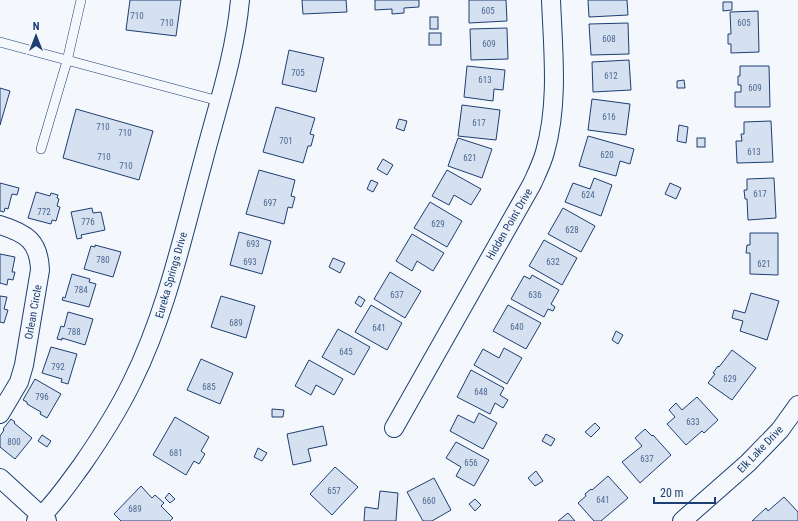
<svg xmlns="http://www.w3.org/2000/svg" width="798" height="521" font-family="'Roboto Condensed',sans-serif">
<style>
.building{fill:#d5e0f0;stroke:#1d3f73}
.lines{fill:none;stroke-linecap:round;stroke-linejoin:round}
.lane-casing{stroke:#1d3f73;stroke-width:10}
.street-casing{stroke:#1d3f73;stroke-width:20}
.lane{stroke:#f4f7fb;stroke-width:9}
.street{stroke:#f4f7fb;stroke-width:18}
.labels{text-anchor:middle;stroke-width:3;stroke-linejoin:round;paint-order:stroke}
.number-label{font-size:9px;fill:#4b6792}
.street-label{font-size:11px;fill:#1d3f73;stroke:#f4f7fb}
</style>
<rect width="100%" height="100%" fill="#f4f7fb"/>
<g class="building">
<path d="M130 0H181L176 36 126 30Z"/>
<path d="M302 0H346L347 12 303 14Z"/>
<path d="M375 0H419V7L404 8V13L392 14V9L375 10Z"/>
<path d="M469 0H506L507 21 469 23Z"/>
<path d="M588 0H627L628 15 589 17Z"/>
<path d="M723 2H732V10L723 11Z"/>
<path d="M758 11 759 52 731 53V44H728V34H731L730 12Z"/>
<rect x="430" y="17" width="8" height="12"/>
<path d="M628 23 629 54 591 55 589 24Z"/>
<path d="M507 28 508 59 471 60 470 29Z"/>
<rect x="429" y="33" width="12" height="12"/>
<path d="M289 50 324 58 316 92 282 84Z"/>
<path d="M629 60 631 90 593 92 592 62Z"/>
<path d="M467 66 505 70 503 90 494 89 493 101 464 97Z"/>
<path d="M740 66H769L770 107H735V92H741V85H738V76H740Z"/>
<path d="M684 80 685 88H677V81Z"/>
<path d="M0 88 10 91 0 125Z"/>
<path d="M592 99 630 104 626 135 588 130Z"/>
<path d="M462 105 500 110 496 140 458 136Z"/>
<path d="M276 107 315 118 310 134 314 135 311 146H308L303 163 263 152Z"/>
<path d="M76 109 153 131 139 180 63 158Z"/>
<path d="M399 119 407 121 404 131 396 128Z"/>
<path d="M771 121 773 162 737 163 736 141H742L741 134H744V122Z"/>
<path d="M679 125 688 127 686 143 677 141Z"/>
<path d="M588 136 634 149 630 164 620 161 616 176 579 166Z"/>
<path d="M458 138 492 149 482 178 448 166Z"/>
<rect x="697" y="138" width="8" height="9"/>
<path d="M383 159 393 165 387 175 377 169Z"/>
<path d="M259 170 295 180 291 196 295 197 292 208 288 207 284 224 246 214Z"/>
<path d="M447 170 481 189 471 205 454 195 449 205 432 196Z"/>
<path d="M594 178 612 185 601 216 565 202 573 183 590 189Z"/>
<path d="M774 178 776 218 748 220 747 199H745L744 190H747V179Z"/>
<path d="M371 180 378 183 373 192 367 189Z"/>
<path d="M0 183 19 188 17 195 12 194 8 209 5 208 4 212 0 211Z"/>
<path d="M670 183 681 188 676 199 665 194Z"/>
<path d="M36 192 50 196 51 193 58 195 57 198 59 199 57 206 60 207 56 221 52 220 51 224 28 218Z"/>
<path d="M430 202 462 221 447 247 414 228Z"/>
<path d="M92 208 93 213 101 212 105 230 81 235 82 238 77 239 71 212Z"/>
<path d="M563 208 595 226 581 252 548 234Z"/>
<path d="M239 232 271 241 262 274 230 265Z"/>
<path d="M750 233H778V275L750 274V253H746L747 245H750Z"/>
<path d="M412 234 444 253 433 271 417 261 412 271 396 261Z"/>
<path d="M544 240 577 258 562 285 529 266Z"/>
<path d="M95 245 121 252 113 277 84 269 91 246 95 247Z"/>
<path d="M0 254 15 257 12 272H15L13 280 8 279 7 285 0 283Z"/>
<path d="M333 258 345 263 340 273 329 267Z"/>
<path d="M390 272 421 291 405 318 374 299Z"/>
<path d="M72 274 90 279 89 282 96 284 89 307 62 300 63 297 65 298Z"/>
<path d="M532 275 559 290 551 304 555 307 553 311 548 309 544 317 511 299 524 276 530 279Z"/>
<path d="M751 293 779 301 767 340 740 331 743 321 732 318 734 310 745 313Z"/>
<path d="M0 296 7 297 4 309 8 310 4 323 0 322Z"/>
<path d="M221 296 255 306 246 338 211 327Z"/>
<path d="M359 296 365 300 361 307 355 303Z"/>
<path d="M371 305 402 323 387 350 355 332Z"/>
<path d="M508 305 541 323 526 349 493 331Z"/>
<path d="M68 312 93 319 85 345 62 338V340L57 339 61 326 64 327Z"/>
<path d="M338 329 370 347 354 375 322 357Z"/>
<path d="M616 331 623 335 618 344 612 340Z"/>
<path d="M51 347 77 354 68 384 61 382 62 379 42 373Z"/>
<path d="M504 348 522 358 507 384 474 365 483 349 499 358Z"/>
<path d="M732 350 756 368 732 400 708 383 715 374 713 373 718 366 719 367Z"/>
<path d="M201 359 233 373 220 404 187 390Z"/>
<path d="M309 360 343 379 334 395 316 385 311 395 295 386Z"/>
<path d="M471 370 504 388 500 395 508 400 503 408 495 403 490 414 457 397Z"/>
<path d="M35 379 61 394 47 418 40 414 41 412 27 404V402L23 400Z"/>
<path d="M697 397 718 420 704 433 702 431 686 445 667 424 675 417 669 410 676 403 682 410Z"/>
<path d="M272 409 284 410 283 417H272Z"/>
<path d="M479 413 497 423 483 449 450 431 458 415 474 423Z"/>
<path d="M175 417 209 437 201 451 205 454 199 464 194 461 186 475 153 455Z"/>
<path d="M11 419 15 422 14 423 32 438 15 459 0 447V436L4 430 3 429Z"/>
<path d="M595 423 600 428 591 437 585 432Z"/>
<path d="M323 426 327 445 308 449 311 461 293 465 287 434Z"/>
<path d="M645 429 652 436 653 435 671 455 640 483 622 462 642 446 635 438Z"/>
<path d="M546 434 555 439 551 446 542 441Z"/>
<path d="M42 435 51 441 47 447 38 441Z"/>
<path d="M456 442 489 460 474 486 456 476 461 467 446 458Z"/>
<path d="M258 448 267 453 262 461 254 457Z"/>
<path d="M335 467 358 487 332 515 310 494Z"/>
<path d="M536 471 543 481 535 486 528 478Z"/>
<path d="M608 476 628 498 601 521H594L578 503 586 496 585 494 591 489 592 490Z"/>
<path d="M434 478 451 510 432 521H423L407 492Z"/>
<path d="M141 486 152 498 155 495 164 503 161 506 173 518 170 521H121L114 514Z"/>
<path d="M380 491 398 493 396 521H364L365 507 378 509Z"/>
<path d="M169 493 175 499 170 503 165 498Z"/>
<path d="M784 497 798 512V521H752L766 508 768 511Z"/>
<path d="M475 499 481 505 475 511 469 504Z"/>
<path d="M568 513 575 521H558Z"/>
</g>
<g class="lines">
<defs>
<g id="lane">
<path d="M0 42 219 101"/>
<path d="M41 149 67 61 81 0"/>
</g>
<g id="street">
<path d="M0 225C26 233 39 241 40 270L24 365 19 382 0 414"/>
<path d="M394 428 532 184C537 173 542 163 545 152 559 103 553 50 551 0"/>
<path d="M0 478 47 521"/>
<path d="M36 521C54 505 68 484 82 465 100 439 118 411 132 382 166 314 183 235 203 162 217 108 235 55 240 0"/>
<path d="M682 521 748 463 780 430 798 405"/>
</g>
</defs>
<use href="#lane" class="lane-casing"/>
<use href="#street" class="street-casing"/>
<use href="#lane" class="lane"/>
<use href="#street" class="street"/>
</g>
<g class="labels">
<g class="number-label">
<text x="488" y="14">605</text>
<text x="137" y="19">710</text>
<text x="167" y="26">710</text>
<text x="744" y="26">605</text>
<text x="609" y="42">608</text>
<text x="489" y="47">609</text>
<text x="298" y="76">705</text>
<text x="611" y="79">612</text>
<text x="485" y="83">613</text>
<text x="755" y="91">609</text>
<text x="609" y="120">616</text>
<text x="479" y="126">617</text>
<text x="103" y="130">710</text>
<text x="125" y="136">710</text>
<text x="286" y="144">701</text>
<text x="754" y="155">613</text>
<text x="607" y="158">620</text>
<text x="104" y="160">710</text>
<text x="470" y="161">621</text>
<text x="126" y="169">710</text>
<text x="760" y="197">617</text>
<text x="588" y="198">624</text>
<text x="270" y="206">697</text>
<text x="44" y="215">772</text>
<text x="88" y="225">776</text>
<text x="438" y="227">629</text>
<text x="572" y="233">628</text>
<text x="253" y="247">693</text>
<text x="103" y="263">780</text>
<text x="250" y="265">693</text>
<text x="553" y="265">632</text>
<text x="764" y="267">621</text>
<text x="81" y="293">784</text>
<text x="397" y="298">637</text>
<text x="535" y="298">636</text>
<text x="236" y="326">689</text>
<text x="517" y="330">640</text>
<text x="379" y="331">641</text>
<text x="74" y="335">788</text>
<text x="346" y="355">645</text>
<text x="58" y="370">792</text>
<text x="730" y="382">629</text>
<text x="209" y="390">685</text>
<text x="481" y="395">648</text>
<text x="42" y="400">796</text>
<text x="693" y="425">633</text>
<text x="14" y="445">800</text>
<text x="176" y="456">681</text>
<text x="647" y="462">637</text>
<text x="471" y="466">656</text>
<text x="334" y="494">657</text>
<text x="603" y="503">641</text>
<text x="429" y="504">660</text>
<text x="135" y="512">689</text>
</g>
<g class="street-label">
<text transform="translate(509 224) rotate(-60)" y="4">Hidden Point Drive</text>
<text transform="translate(171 275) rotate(-74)" y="4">Eureka Springs Drive</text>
<text transform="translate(33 312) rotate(-80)" y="4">Orlean Circle</text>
<text transform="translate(760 449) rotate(-46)" y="4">Elk Lake Drive</text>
</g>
</g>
<g transform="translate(36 36)" stroke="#f4f7fb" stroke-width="3" paint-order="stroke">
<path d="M0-3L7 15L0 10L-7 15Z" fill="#1d3f73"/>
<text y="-6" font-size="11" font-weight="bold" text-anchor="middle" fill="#1d3f73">N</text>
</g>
<path d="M654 497v6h61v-6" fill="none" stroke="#1d3f73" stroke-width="2"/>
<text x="660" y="497" font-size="12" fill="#1d3f73" stroke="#f4f7fb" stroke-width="3" paint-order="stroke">20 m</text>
</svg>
